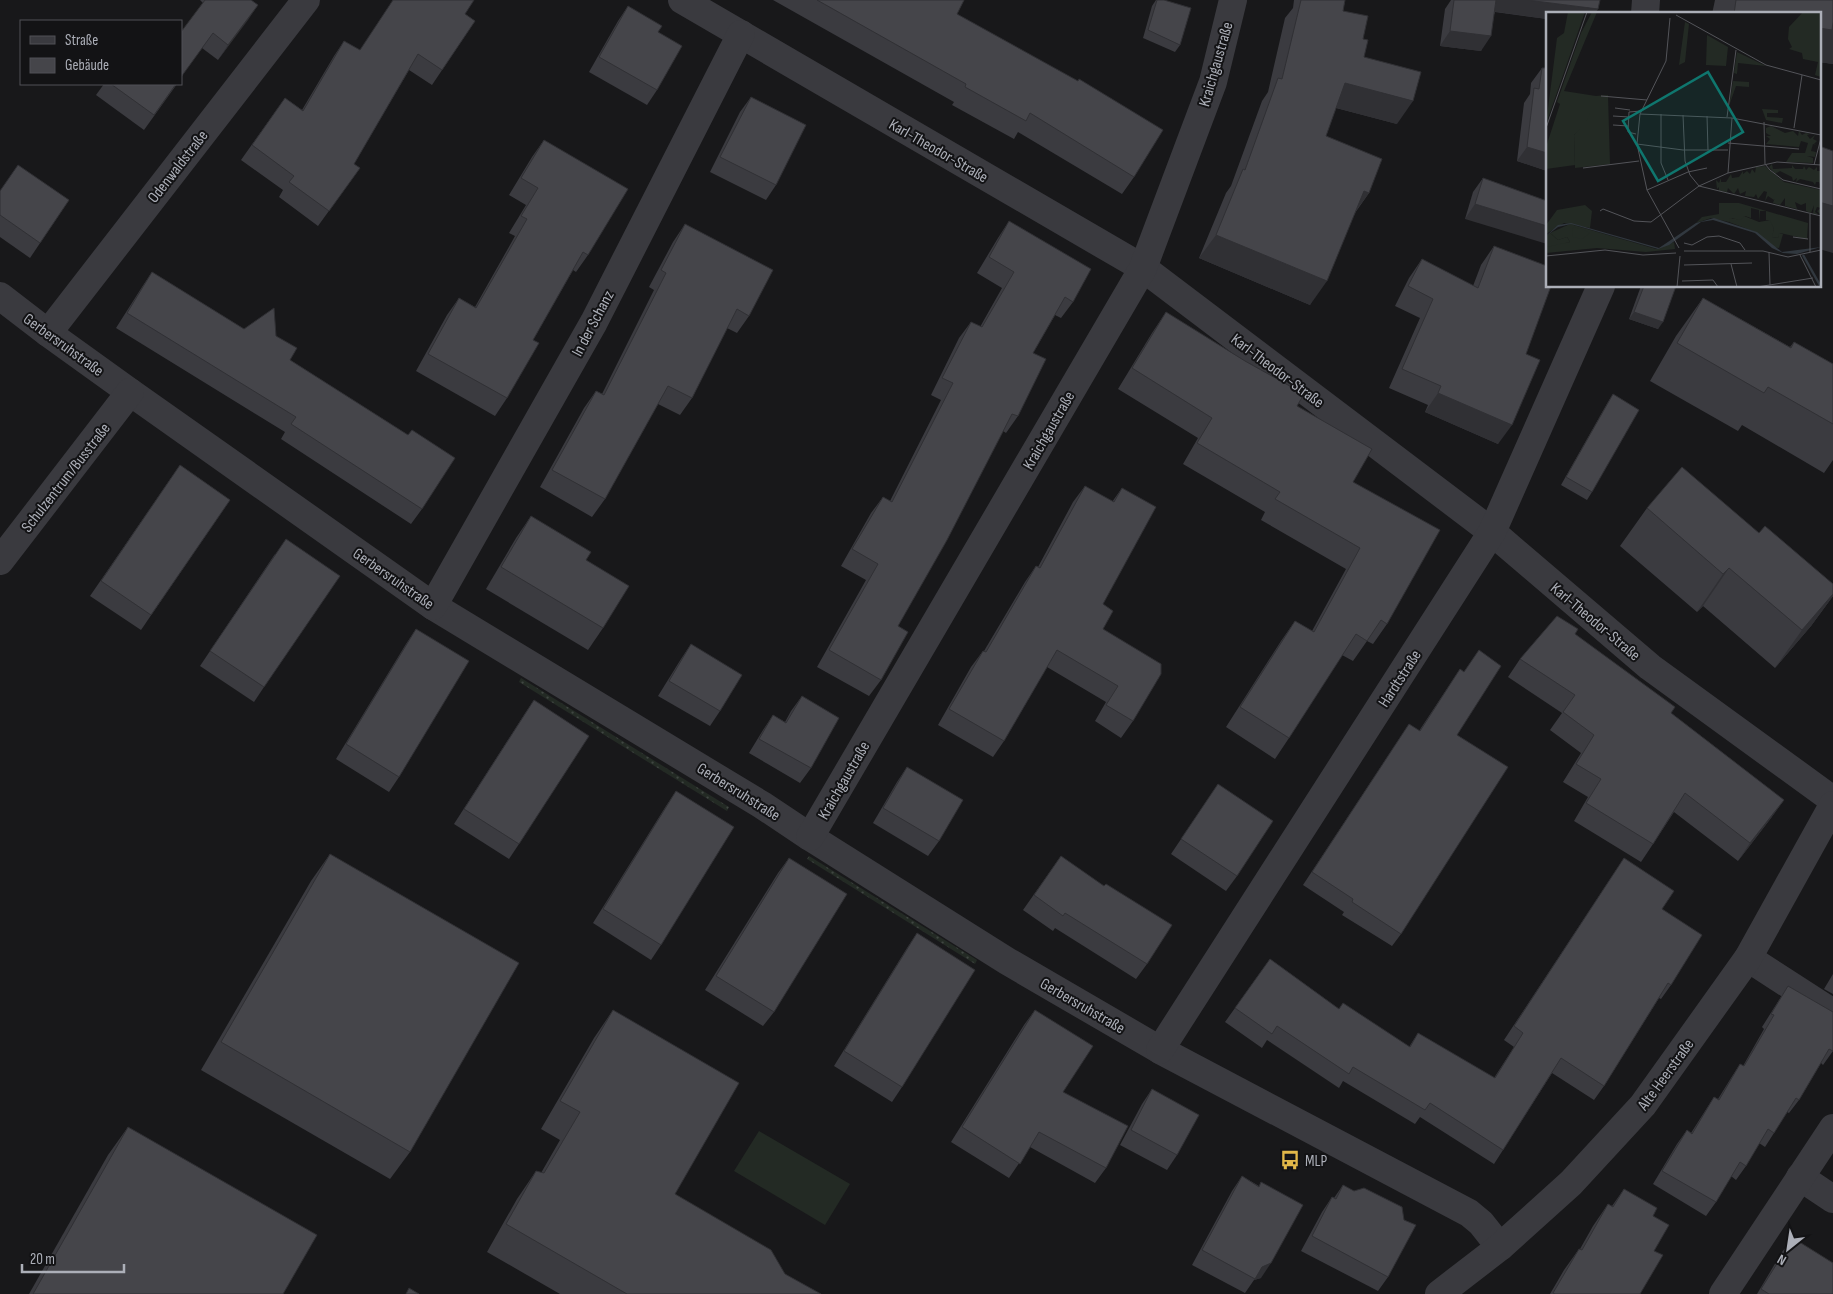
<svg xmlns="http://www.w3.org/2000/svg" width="1833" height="1294" font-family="'Sofia Sans Condensed',sans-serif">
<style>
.grass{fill:url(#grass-dots)}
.pitch{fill:#232a24}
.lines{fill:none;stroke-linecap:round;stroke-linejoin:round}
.minor{stroke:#3a3a3f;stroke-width:28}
.tertiary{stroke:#3a3a3f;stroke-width:28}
.wall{fill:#3b3b40}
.shaded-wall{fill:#303034}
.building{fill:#45454a;stroke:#303034}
.labels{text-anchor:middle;stroke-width:4;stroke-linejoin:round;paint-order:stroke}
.street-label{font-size:16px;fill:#acafb8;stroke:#131315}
.poi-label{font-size:16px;fill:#acafb8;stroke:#131315;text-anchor:start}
.inset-river{fill:none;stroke:#31383f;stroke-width:2.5}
.inset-road{fill:none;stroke:#535459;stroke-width:1}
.view{fill:#0f766e;fill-opacity:0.15;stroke:#0f766e;stroke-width:2.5}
.inset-edge{fill:none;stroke:#acafb8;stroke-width:2.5}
</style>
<defs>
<pattern id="grass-dots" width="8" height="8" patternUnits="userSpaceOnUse" patternTransform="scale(1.25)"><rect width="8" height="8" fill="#232a24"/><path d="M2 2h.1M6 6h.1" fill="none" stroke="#404642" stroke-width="1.8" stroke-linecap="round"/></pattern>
</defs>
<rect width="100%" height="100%" fill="#18181a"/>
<g class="grass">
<path d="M521 678 729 807 727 811 519 682Z"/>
<path d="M809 856 977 960 975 964 807 859Z"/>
</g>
<path class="pitch" d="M759 1131 850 1184 825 1225 734 1171Z"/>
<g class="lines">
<g class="minor">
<path d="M682 0 1143 268 1492 532 1650 667 1833 800"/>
<path d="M1645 14 1646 0"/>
<path d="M0 296 48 333 130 392 433 606 762 805 810 837 1007 961 1160 1050 1469 1213 1481 1223 1500 1247"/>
<path d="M48 333 306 0"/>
<path d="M0 561 130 392"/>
<path d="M433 606 594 322 741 34"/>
<path d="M810 837 1143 268 1213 82 1233 0"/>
<path d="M1748 958 1833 1013"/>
<path d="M1160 1050 1492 532 1601 286"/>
<path d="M1800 1177 1833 1199"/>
<path d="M1723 1294 1833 1128"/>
</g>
<path class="tertiary" d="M1439 1294 1500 1247 1571 1183 1643 1105 1748 958 1833 805"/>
</g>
<g class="wall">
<path d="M200 0H251L258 5 218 60 202 48 203 3Z"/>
<path d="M773 0H964L957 14 1134 177 1122 194 1018 132 1014 139 952 105 954 102Z"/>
<path d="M1156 0H1164L1180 45 1175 52 1143 38 1152 6Z"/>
<path d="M1294 0H1345L1343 11 1363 39 1364 57 1397 124 1336 108 1326 136 1369 193 1355 213 1310 305 1199 258 1226 193 1231 186 1262 101 1268 92 1285 18 1293 8Z"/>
<path d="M1451 0H1600L1547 19 1495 12 1481 51 1440 46 1445 9Z"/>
<path d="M1715 0H1833V64L1819 62V14H1712Z"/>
<path d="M628 6 658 32 657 90 647 105 589 72 618 21Z"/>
<path d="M465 14 475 21 432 85 409 70 354 164 360 168 318 226 279 197 283 190 241 160 285 98 302 110 334 56 344 41 359 50Z"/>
<path d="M1542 68H1547V171L1517 161 1524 103 1530 94 1531 83Z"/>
<path d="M104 84H177L144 130 96 95Z"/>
<path d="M751 97 776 185 766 200 710 172 740 112Z"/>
<path d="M544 140 588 255 576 272 573 270 533 340 507 398 495 416 416 371 447 315 459 298 475 307 515 236 509 233 526 205 509 195 532 157Z"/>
<path d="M1483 178 1547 201 1465 219 1473 192Z"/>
<path d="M0 191 69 200 30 258 0 237Z"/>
<path d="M1009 221 1073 302 1061 318 1055 315 1033 353 1018 416 1006 433 1003 431 898 626 881 680 869 696 817 667 866 580 841 566 871 513 883 497 890 501 941 400 931 395 959 338 971 322 980 327 1002 288 977 273 998 238Z"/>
<path d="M685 224 749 316 737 333 727 328 692 398 680 415 658 404 605 499 592 517 540 487 584 408 596 391 602 394 654 290 649 287 673 242Z"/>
<path d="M1494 246 1526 354 1498 444 1425 412 1428 405 1389 388 1420 318 1395 306 1409 278 1422 259 1473 286 1481 265Z"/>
<path d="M152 272 244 329 276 336 290 360 408 435 422 509 411 524 281 439 285 432 116 328 142 287Z"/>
<path d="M1641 286H1676L1658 329 1629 319Z"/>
<path d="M1703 298 1790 347 1794 342 1833 364V460L1824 473 1742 425 1738 431 1650 381 1676 336Z"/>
<path d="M1166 312 1297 406 1353 482 1387 624 1373 644 1367 641 1353 661 1342 655 1289 738 1275 759 1226 727 1281 641 1295 621 1312 631 1346 569 1261 520 1265 512 1183 464 1198 438 1118 389 1152 333Z"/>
<path d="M1613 394 1592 492 1587 500 1561 485 1608 402Z"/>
<path d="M180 465 230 500 141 630 90 596Z"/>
<path d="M1085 486 1112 502 1122 488 1103 604V629L1133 721 1121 738 1095 721 1106 702 1047 667 1004 741 993 757 938 725 971 667 983 651H984L1025 582 1036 566 1038 567 1073 502Z"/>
<path d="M1647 508 1759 533 1833 584V596L1811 626 1775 668 1703 606 1697 612 1620 546Z"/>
<path d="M531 516 586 560 603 628 588 650 486 589 516 538Z"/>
<path d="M275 554 264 687 254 702 200 666Z"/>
<path d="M416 629 399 777 389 792 336 759 406 644Z"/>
<path d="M1575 634 1671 713 1784 800 1771 818 1738 861 1674 812 1653 844 1641 862 1574 821 1588 797 1563 782 1581 753 1550 730 1562 713 1508 677 1520 659Z"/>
<path d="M691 644 720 711 710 726 658 696 681 659Z"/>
<path d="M1479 650 1457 735 1401 934 1392 946 1342 915 1344 912 1303 885 1409 724 1419 731 1460 669 1464 672Z"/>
<path d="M802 696 811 768 800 783 749 753 763 730 773 715 785 722 791 711Z"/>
<path d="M534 700 519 844 509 859 454 824 524 715Z"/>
<path d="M907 767 939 841 928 856 873 823 897 782Z"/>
<path d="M1218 784 1237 876 1226 891 1171 854Z"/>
<path d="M676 791 661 945 651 960 593 923 666 806Z"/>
<path d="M330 854 410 1152 390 1179 201 1070 311 881Z"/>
<path d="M1061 856 1147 964 1136 979 1055 928 1053 931 1023 910Z"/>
<path d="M789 858 774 1012 763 1026 705 990 778 873Z"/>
<path d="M1624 858 1662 909 1671 985 1661 999 1659 998 1604 1086 1594 1100 1552 1073 1503 1150 1494 1164 1420 1117 1415 1124 1343 1081 1339 1088 1267 1040 1262 1048 1225 1022 1270 959 1339 1009 1409 1047 1418 1033 1494 1078 1514 1047 1504 1040Z"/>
<path d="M917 933 902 1087 892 1102 834 1066 907 948Z"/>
<path d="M1833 974V994L1824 989Z"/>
<path d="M1788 986 1833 1051 1823 1065 1821 1063 1799 1100 1789 1113 1787 1112 1774 1133 1765 1147 1759 1143 1746 1166 1736 1180 1731 1176 1716 1202 1706 1216 1653 1184 1677 1144 1687 1130 1691 1133 1705 1111 1714 1097 1718 1099 1731 1078 1740 1064 1743 1066 1764 1029 1762 1027 1779 1000Z"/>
<path d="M613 1010 675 1194 785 1274 821 1294H560L487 1252 517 1199 536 1171 541 1173 560 1140 541 1129 594 1038Z"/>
<path d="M1035 1010 1063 1092 1106 1168 1095 1183 1030 1147 1009 1178 951 1142 1024 1025Z"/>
<path d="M1152 1089 1177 1155 1167 1170 1120 1145 1142 1104Z"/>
<path d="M128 1127 283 1294H29L108 1155Z"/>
<path d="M1242 1176 1259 1186 1261 1182V1278L1254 1280 1245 1293 1192 1265 1232 1191Z"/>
<path d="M1343 1185 1404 1220 1388 1277 1378 1291 1301 1251 1322 1212 1332 1197 1334 1198Z"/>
<path d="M1624 1189 1653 1216 1654 1251 1640 1294H1550L1564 1270 1579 1249H1580L1593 1226 1608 1204 1612 1206Z"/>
<path d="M1793 1238 1833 1294H1757L1782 1252Z"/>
</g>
<g class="shaded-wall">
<path d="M1474 0H1527L1598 9 1595 14H1547V19L1468 8Z"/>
<path d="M258 5 248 20 218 60 228 45Z"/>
<path d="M1833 22V64L1819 62V28Z"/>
<path d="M1450 31 1491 36 1481 51 1440 46Z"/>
<path d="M1345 83 1413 101 1397 124 1329 106Z"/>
<path d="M1527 147 1547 153V171L1517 161Z"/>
<path d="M1364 191 1369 193 1352 216Z"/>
<path d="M1819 202 1833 206V253L1819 249Z"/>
<path d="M1475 204 1547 226V244L1465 219Z"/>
<path d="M1216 235 1327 281 1310 305 1199 258Z"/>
<path d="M1634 312 1663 322 1658 329 1629 319Z"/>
<path d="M1438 393 1512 425 1498 444 1425 412Z"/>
<path d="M1729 568 1703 606 1697 612 1723 574Z"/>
<path d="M1833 594V596L1811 626 1775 668 1802 630Z"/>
<path d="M1784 800 1771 818 1738 861 1750 843Z"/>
<path d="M1271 1263 1261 1278 1254 1280 1262 1267Z"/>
</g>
<g class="building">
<path d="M205 0H251L258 5 228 45 213 33 181 77V32Z"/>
<path d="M393 0H474L465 14 475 21 442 70 418 54 354 164 360 168 329 211 289 182 294 176 252 145 285 98 303 111 344 41 360 50Z"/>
<path d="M817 0H964L957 14 1078 81 1079 79 1163 130 1134 177 1030 113 1026 121 965 87 966 84Z"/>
<path d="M1157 0H1164L1191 8 1180 45 1148 30Z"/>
<path d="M1301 0H1345L1343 11 1368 16 1363 39 1368 40 1364 57 1421 72 1413 101 1345 83 1326 136 1382 159 1369 193 1364 191 1327 281 1216 235 1243 169 1245 170 1278 78 1282 79Z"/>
<path d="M1454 0H1496L1491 36 1450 31Z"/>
<path d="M1527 0H1600L1598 9Z"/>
<path d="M1736 0H1833V22L1832 30 1819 28V14H1734Z"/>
<path d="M628 6 662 26 658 32 682 46 657 90 599 57Z"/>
<path d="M1542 68H1547V153L1527 147 1534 88 1539 89Z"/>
<path d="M111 84H176L154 115Z"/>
<path d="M751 97 806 125 776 185 720 157Z"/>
<path d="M544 140 628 189 588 255 583 252 533 340 539 343 507 398 428 354 459 298 476 308 527 219 521 216 538 188 521 178Z"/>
<path d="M1819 146 1833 151V206L1819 202Z"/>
<path d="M18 165 69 200 40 243 0 215V191Z"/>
<path d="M1483 178 1547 201V226L1475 204Z"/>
<path d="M1009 221 1091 269 1073 302 1065 297 1033 353 1046 359 1018 416 1012 414 947 540 898 626 908 632 881 680 829 650 878 564 852 549 883 497 892 502 953 383 942 378 971 322 982 327 1014 272 989 257Z"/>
<path d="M685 224 773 270 749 316 737 309 692 398 668 386 605 499 552 470 596 391 604 395 666 273 661 270Z"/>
<path d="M1494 246 1547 266V286H1551L1526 354 1540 360 1512 425 1438 393 1441 386 1402 369 1433 299 1408 286 1422 259 1478 288Z"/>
<path d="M152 272 244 329 274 308 276 336 297 348 290 360 408 435 412 430 455 458 422 509 291 424 296 417 127 313Z"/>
<path d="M1644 286H1676L1663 322 1634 312Z"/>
<path d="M1703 298 1791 348 1794 342 1833 364V424L1768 387 1764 393 1677 343Z"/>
<path d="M1166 312 1245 361 1304 394 1297 406 1372 449 1353 482 1440 530 1387 624 1381 620 1367 641 1356 634 1289 738 1240 707 1295 621 1314 632 1360 548 1275 499 1280 492 1197 443 1212 418 1132 368Z"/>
<path d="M1613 394 1639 410 1592 492 1566 477Z"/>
<path d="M180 465 230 500 151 615 101 581Z"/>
<path d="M1682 467 1759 533 1765 526 1833 584V594L1802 630 1729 568 1723 574 1647 508Z"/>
<path d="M1085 486 1114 502 1122 488 1156 507 1103 604 1113 611 1103 629 1161 664V674L1133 721 1106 705 1118 686 1057 650 1004 741 949 709 983 651 986 652 1036 566 1040 568Z"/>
<path d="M531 516 591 552 586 560 629 586 603 628 501 567Z"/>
<path d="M286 539 340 576 264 687 210 651Z"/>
<path d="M1557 616 1578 629 1575 634 1675 707 1671 713 1784 800 1750 843 1685 793 1653 844 1586 803 1601 779 1576 764 1594 735 1563 712 1575 695 1520 659Z"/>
<path d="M416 629 469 661 399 777 346 744Z"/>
<path d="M691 644 742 675 720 711 669 681Z"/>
<path d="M1479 650 1501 666 1457 735 1508 767 1401 934 1352 902 1353 899 1312 872 1409 724 1420 731 1460 669 1464 672Z"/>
<path d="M802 696 839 718 811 768 759 739 773 715 786 723Z"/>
<path d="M534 700 589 736 519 844 464 809Z"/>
<path d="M907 767 963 800 939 841 883 808Z"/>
<path d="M1218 784 1273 821 1237 876 1181 839Z"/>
<path d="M676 791 734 827 661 945 603 909Z"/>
<path d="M330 854 519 963 410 1152 221 1042Z"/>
<path d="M1061 856 1104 886 1106 884 1172 925 1147 964 1065 913 1063 916 1034 895Z"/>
<path d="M789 858 847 894 774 1012 716 976Z"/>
<path d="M1624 858 1674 891 1662 909 1702 935 1671 985 1668 983 1604 1086 1561 1058 1503 1150 1430 1103 1425 1110 1353 1067 1349 1074 1277 1026 1272 1034 1235 1008 1270 959 1339 1009 1343 1003 1410 1047 1418 1033 1495 1078 1523 1033 1514 1026Z"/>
<path d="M917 933 975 970 902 1087 844 1051Z"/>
<path d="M1788 986 1833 1012V1051L1829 1049 1799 1100 1796 1098 1774 1133 1768 1129 1746 1166 1740 1162 1716 1202 1662 1171 1687 1130 1692 1134 1714 1097 1719 1100 1740 1064 1744 1066 1774 1015 1771 1014Z"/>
<path d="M613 1010 739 1083 675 1194 771 1250 785 1274 821 1294H627L506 1224 536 1171 544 1173 580 1112 560 1101Z"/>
<path d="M1035 1010 1093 1046 1063 1092 1128 1126 1106 1168 1039 1132 1020 1164 962 1127Z"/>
<path d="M1152 1089 1199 1115 1177 1155 1131 1130Z"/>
<path d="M128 1127 317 1235 283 1294H33Z"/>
<path d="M1242 1176 1259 1187 1261 1182 1303 1205 1271 1263 1262 1267 1255 1279 1202 1250Z"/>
<path d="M1343 1185 1354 1191 1364 1188 1402 1207 1404 1220 1416 1225 1388 1277 1312 1236 1332 1197 1336 1199Z"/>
<path d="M1624 1189 1657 1208 1653 1216 1669 1225 1654 1251 1663 1255 1640 1294H1555L1553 1293 1579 1249 1582 1250 1608 1204 1613 1207Z"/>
<path d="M1793 1238 1833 1263V1294H1769L1761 1289Z"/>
<path d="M409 1288 419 1294H406Z"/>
</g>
<defs>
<symbol id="bus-bare" viewBox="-9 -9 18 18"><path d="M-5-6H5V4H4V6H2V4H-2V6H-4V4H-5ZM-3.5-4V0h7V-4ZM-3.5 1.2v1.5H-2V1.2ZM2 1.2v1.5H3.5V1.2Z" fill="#e2b849" stroke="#131315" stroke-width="2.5" paint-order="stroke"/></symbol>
</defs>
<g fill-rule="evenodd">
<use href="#bus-bare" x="1276" y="1146" width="28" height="28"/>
</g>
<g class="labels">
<g class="street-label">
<text transform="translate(1215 64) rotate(-74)" y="6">Kraichgaustraße</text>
<text transform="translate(939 150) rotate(30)" y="6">Karl-Theodor-Straße</text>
<text transform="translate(177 166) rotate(-52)" y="6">Odenwaldstraße</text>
<text transform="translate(592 323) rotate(-62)" y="6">In der Schanz</text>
<text transform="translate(64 344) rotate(36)" y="6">Gerbersruhstraße</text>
<text transform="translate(1278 370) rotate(37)" y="6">Karl-Theodor-Straße</text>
<text transform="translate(1048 430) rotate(-60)" y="6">Kraichgaustraße</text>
<text transform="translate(65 477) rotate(-52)" y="6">Schulzentrum/Busstraße</text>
<text transform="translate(394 578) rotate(35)" y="6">Gerbersruhstraße</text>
<text transform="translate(1596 621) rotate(40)" y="6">Karl-Theodor-Straße</text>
<text transform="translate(1399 678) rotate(-57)" y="6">Hardtstraße</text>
<text transform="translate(843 780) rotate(-60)" y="6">Kraichgaustraße</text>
<text transform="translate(739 791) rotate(32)" y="6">Gerbersruhstraße</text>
<text transform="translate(1083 1005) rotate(30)" y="6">Gerbersruhstraße</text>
<text transform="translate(1665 1074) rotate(-54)" y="6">Alte Heerstraße</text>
</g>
<g class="poi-label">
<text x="1305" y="1166">MLP</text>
</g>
</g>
<g transform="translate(1546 12)">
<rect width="275" height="275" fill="#18181a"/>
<path d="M22 0H39L0 112 11 26 18 21ZM46 0H51L18 79 50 84V101L28 123 29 153 0 157V135L14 92 11 90 35 21ZM139 10 143 12 139 50 133 53ZM161 23 182 35 180 54 160 53ZM191 40 220 54 192 51 191 62 188 61ZM216 97 232 98V101H221V105L237 106 236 111 220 108ZM173 191H193L262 211 261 227 234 221 232 226 225 225 228 217 223 208H220V199H214L213 210V198L205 196V206L199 204 195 209 186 206 183 210 165 206 150 211 156 205 173 202ZM39 193 46 199 44 216 18 211 0 222V213L11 198ZM24 212 110 237 128 230 129 237 100 240 51 236 0 241V233L24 230 21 225 12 228 4 221Z" fill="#232a24"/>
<path d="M257 0H275V65L269 63 272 50 257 47 256 41 243 37 246 35 242 27 243 15ZM198 204 213 210 224 208 228 217 226 225 232 226 233 221 237 222 233 236 226 235 207 219 183 210 184 206 195 208ZM26 215 36 217 44 221 36 227 27 225ZM4 221 12 228 21 225 24 230 1 235 0 224Z" fill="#232a24"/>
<path d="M187 69 203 70V75L190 74 183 94ZM225 114 239 121 247 119 252 124 253 119 256 123 260 121 264 122 261 123 264 127 269 123 267 127 271 129 268 132 272 134 267 132 265 139 270 140 269 145 261 144 267 146V151L240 150 246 141H259L262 131 255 129 253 135 220 132 224 127 220 124H225L220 121V116ZM226 152 227 157 246 156V153L249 157H257L258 154 260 158 263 155 268 158 271 155V159H275V175L273 170H270L269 173 267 170 254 167 250 170 251 166 247 169 246 165 234 159 229 162 223 155ZM219 154 238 170 275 178V203L271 199 275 196 271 195 269 200 272 202H267L268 193 265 201 260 199V191L255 193 249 190 251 197 239 194V186L234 193 227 191 229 185 228 188 222 184 219 189 221 180 218 179 212 187 210 182 208 185 199 184 200 179 194 182 192 176 188 182 182 176 181 180 173 179V175L171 177 170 168 173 171 175 166V170H180L185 162 186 166 193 165 197 159V162L201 159 204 162 206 157 209 161 210 155Z" fill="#232a24"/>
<path d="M62 83 64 152 29 156 28 123 41 108 44 101H50V84Z" fill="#232a24"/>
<path d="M168 206 211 220 236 240 275 235 251 242 237 241 226 236 209 221 167 208 155 210 123 233 112 237 25 212 12 215 0 224 12 213 25 211 113 236 150 211Z" fill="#31383f"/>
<path class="inset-river" d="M257 243 275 275"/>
<path class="inset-road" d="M130 3 220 53 275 68M124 6 120 49 94 102 91 132 101 178 133 236M55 84 101 88M69 96 84 98M94 102 186 106 275 123M115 102V151L122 168M137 103 139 149 144 163 153 174 275 204M67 104 83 105M161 104 162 138M181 105 190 38M218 110 219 152 224 158 237 168 275 177M67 113 82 114M0 116 41 0M248 116 256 63M90 122 82 120 83 100 95 99M182 131 253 137M91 132 137 138H182M268 153 275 126M37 156 93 149M182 161 186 106M101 178 142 160 161 156M54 199 57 197 88 209 105 210 153 174 182 161 231 150 275 153M247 225 262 227M138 231 146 233 161 225 173 224 194 231 199 238M138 239H217L242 245 275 238M223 240 224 273M264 240V202M254 243 270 275M0 244 59 238 97 243 130 241M185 252 191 275M138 253 206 251M136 269 167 268 172 275M131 275 134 244M211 275 267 266"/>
<path class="view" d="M162 60 197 120 112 169 77 109Z"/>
<rect width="275" height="275" class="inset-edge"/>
</g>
<rect x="20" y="20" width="162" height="65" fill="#131315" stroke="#505156"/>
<rect x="30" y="36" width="25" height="8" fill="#3a3a3f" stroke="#505156"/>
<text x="65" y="45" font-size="15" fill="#acafb8">Straße</text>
<rect x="30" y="58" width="25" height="15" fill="#45454a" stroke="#505156"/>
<text x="65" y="70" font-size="15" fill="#acafb8">Gebäude</text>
<g transform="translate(1788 1249) rotate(210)" stroke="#131315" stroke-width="4" paint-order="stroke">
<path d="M0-4L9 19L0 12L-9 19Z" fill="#acafb8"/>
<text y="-8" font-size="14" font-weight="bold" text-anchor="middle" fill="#acafb8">N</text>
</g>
<path d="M22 1264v8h102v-8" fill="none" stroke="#acafb8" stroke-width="2.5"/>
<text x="30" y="1264" font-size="15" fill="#acafb8" stroke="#131315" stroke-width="4" paint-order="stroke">20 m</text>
</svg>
